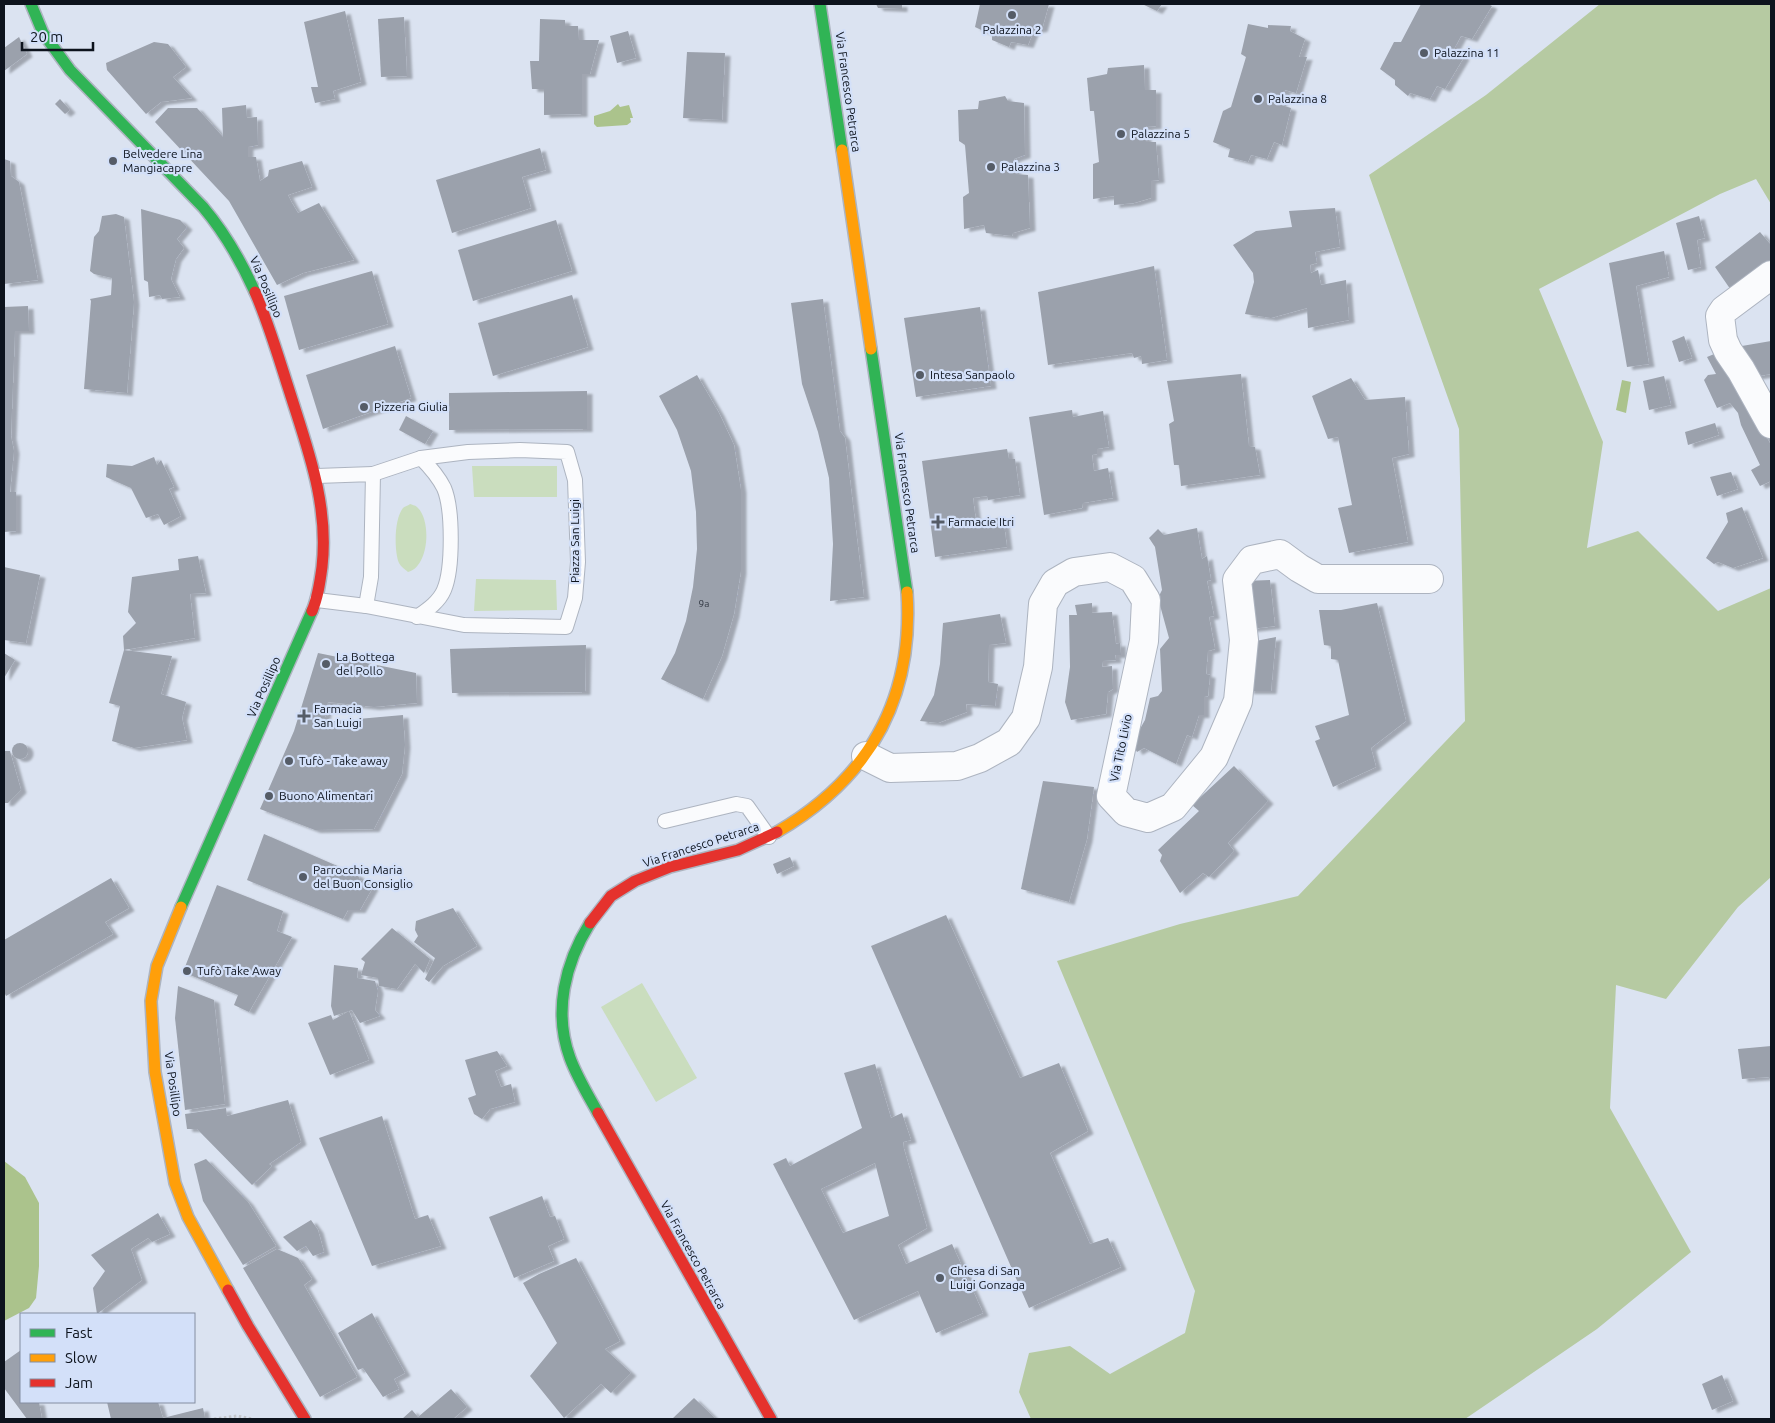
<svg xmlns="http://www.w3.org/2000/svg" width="1775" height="1423" font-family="Ubuntu,sans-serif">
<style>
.green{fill:#caddbe}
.forest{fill:#b6caa2}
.water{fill:#abc38c}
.building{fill:#9ba1ac;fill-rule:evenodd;filter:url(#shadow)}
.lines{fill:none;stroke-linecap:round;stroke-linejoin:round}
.lane-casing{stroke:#adb4c0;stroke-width:16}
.street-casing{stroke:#adb4c0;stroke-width:30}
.fast-casing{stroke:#adb4c0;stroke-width:14}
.slow-casing{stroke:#adb4c0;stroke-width:14}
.jam-casing{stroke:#adb4c0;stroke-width:14}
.path{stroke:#c3c6cb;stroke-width:3;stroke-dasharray:2.5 2.5;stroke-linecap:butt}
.lane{stroke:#fafbfd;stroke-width:14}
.street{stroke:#fafbfd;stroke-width:28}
.fast{stroke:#30b455;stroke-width:11}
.slow{stroke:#ff9f0a;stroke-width:11}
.jam{stroke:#e5322d;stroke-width:11}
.poi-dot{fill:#555c67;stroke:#d3e0f9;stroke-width:2}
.labels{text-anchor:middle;stroke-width:4.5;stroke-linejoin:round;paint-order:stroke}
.number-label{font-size:10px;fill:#303641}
.poi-label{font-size:12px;fill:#0d131d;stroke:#d3e0f9;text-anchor:start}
.street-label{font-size:12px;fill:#0d131d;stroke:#d3e0f9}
</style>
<defs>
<filter id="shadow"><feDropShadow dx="5.5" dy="3" stdDeviation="1" flood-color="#0004"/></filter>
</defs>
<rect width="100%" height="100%" fill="#dbe3f1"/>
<g class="green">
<path d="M472 466H557V497H474Z"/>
<path d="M410 504C412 505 415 505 417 507 432 520 429 567 408 572 405 569 401 567 399 563 394 551 394 519 403 508 404 507 409 505 410 504Z"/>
<path d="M476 579 556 580 557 610 474 611Z"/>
<path d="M642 983 697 1078 656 1102 601 1007Z"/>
</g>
<path class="forest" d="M1600 4H1771V204L1756 179 1720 194 1539 289 1603 442 1587 548 1638 531 1718 611 1771 588V877L1738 907 1666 999 1616 985 1610 1108 1691 1252 1597 1329 1465 1419H1031L1019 1392 1029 1353 1070 1346 1110 1374 1185 1333 1195 1291 1057 961 1180 924 1298 896 1465 721 1459 429 1369 175 1486 95Z"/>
<g class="water">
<path d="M618 104 620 107 629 105 633 118H630L631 122 627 125 597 127 594 124V116L610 111Z"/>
<path d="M1622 380 1631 382 1626 413 1616 410Z"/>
<path d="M4 1161 25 1177 39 1203V1266L36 1298 29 1308 4 1321Z"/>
</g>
<g class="building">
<path d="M876 4H902V9L878 8Z"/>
<path d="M980 4H1049L1042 29 1034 30 1028 45 1011 42 1009 47 992 40V35L975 27Z"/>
<path d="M1142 4H1162L1157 11Z"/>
<path d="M1421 4H1488L1492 6 1472 39 1461 36 1454 49 1464 57 1445 89 1437 86 1430 99 1410 93 1408 96 1395 85V80L1380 69 1394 42H1401Z"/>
<path d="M345 11 361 82 333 91 335 99 315 103 311 87H318L304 22Z"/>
<path d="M404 17 407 76 381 77 378 19Z"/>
<path d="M540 19 565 20V26H578L579 40H599L590 74H582V114L544 115V89H532L530 61H539Z"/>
<path d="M1248 24 1268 28V25L1291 26 1290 31 1305 39 1299 57H1307L1296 93 1285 90 1281 105 1291 108 1282 145 1274 142 1267 159 1251 155 1248 162 1228 157 1230 149 1213 142 1223 111 1231 107 1246 57 1241 54Z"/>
<path d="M628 31 636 58 617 63 610 36Z"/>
<path d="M19 37 27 54 4 71V48Z"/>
<path d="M154 42 168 44 186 67 173 77 192 98 161 102 146 114 107 70 106 63Z"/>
<path d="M687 52 725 53 722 120 683 118Z"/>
<path d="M1144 65 1145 90H1156V126L1146 127V142H1156L1159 180 1151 181V198L1134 203 1114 205V196L1093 199V164L1099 162 1094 111H1090L1087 78 1107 74 1108 68Z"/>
<path d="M1005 96 1008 101 1024 103 1025 155 1014 159 1016 174 1028 175 1030 228 1013 233 1012 236 986 233 984 225 964 229 963 197 969 193 965 145 959 141 958 110 978 109 979 101Z"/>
<path d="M60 99 70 110 65 114 55 104Z"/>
<path d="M246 105 247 118 257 117 258 145 248 147V157H256L260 181 268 176 269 170 302 161 312 187 288 195 292 203 298 213 319 203 354 260 303 273 277 285 229 201 155 122 168 108H197L223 137 222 108Z"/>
<path d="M540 148 546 170 522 177 531 208 452 233 436 180Z"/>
<path d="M4 159 10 161 11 176 19 182 38 280 4 284Z"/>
<path d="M1335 208 1340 247 1315 252 1317 263 1310 265 1311 273 1318 270 1321 285 1346 280 1349 320 1308 328 1307 308 1271 318 1245 314 1254 282 1253 273 1233 245 1256 231 1292 227 1289 211Z"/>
<path d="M141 209 180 220 187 227 177 239 184 248 176 259 171 279 180 297 162 299 160 295 149 297 148 282 144 280Z"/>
<path d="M116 214 124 217 134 302 127 393 84 389 91 301 90 299 111 295 112 278 94 274 90 271 94 237 99 231 102 216Z"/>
<path d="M1699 216 1705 238 1697 240 1701 267 1688 270 1676 223Z"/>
<path d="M556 220 572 271 473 301 458 250Z"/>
<path d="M1760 232 1771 245V262L1733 293 1715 267Z"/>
<path d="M1664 251 1669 277 1636 286 1649 364 1627 367 1609 263Z"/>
<path d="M1154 266 1167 360 1142 364 1141 356 1134 358 1132 353 1048 365 1038 292Z"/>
<path d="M372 271 388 324 299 350 284 296Z"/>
<path d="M572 295 588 347 493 376 478 323Z"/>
<path d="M823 299 840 431 845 438 864 597 830 601 833 544 829 478 818 432 802 384 791 303Z"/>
<path d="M28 306 29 331H15L11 436 14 451 10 492H16V531L4 532V307Z"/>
<path d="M980 307 991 386 916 397 904 318Z"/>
<path d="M1684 336 1692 358 1679 362 1672 341Z"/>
<path d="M1771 341V374L1753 377 1736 347Z"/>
<path d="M395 346 411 398 323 429 306 375Z"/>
<path d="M1719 352 1771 445V481L1760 486 1751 470 1760 465 1741 425 1738 413 1730 403 1717 408 1704 380 1708 375 1716 374 1707 357Z"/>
<path d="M1241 374 1249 446 1255 447 1260 475 1181 486 1179 465H1174L1169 424 1174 421 1167 381Z"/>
<path d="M697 375 719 413 734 445 741 490V571L734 614 722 656 703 699 661 679 675 653 686 621 693 587 697 549 696 512 691 471 677 430 659 396Z"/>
<path d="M1664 376 1671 405 1649 410 1643 381Z"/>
<path d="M1351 378 1365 400 1405 397 1409 454 1392 458 1408 542 1349 553 1338 508 1352 505 1338 437 1328 439 1312 396Z"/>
<path d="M587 391V429L449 430V393Z"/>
<path d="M1072 410 1073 417 1103 411 1109 447 1097 449V454L1092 455 1094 471 1108 468 1113 498 1083 503 1082 508 1044 515 1029 417Z"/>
<path d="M406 416 433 431 425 444 399 430Z"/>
<path d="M1715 423 1719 435 1688 445 1685 432Z"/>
<path d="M1007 449 1009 459H1015L1020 495 988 500 987 496 973 498 976 521 1003 517 1007 547 935 557 922 461Z"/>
<path d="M154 457 157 465 161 460 174 487 169 489 181 516 164 525 158 514 146 518 131 488 106 477 107 464 132 466Z"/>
<path d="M1731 472 1738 489 1717 496 1710 477Z"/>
<path d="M1742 507 1763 558 1733 568 1718 562 1714 564 1706 558 1728 522 1726 513Z"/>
<path d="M1197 528 1202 559 1207 556 1211 580 1207 581 1214 616 1209 617 1215 649 1208 651 1206 674 1210 675 1208 696 1204 697V715H1199L1192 737 1187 735 1176 764 1144 748 1137 752 1132 743 1145 720 1150 698 1158 696 1162 691 1160 649 1169 638 1158 598 1162 590 1155 547 1149 538 1158 529 1164 535Z"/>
<path d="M198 556 206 593 190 594 195 638 124 650 172 656 161 694 186 702 182 718 187 740 134 748 112 741 120 706 109 703 124 650 123 636 136 623 128 612 132 577 179 570 178 559Z"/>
<path d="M4 567 40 575 26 643 4 640Z"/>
<path d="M1270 580 1275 626 1251 629 1245 581Z"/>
<path d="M1092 603V613L1112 612 1116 644 1120 643 1121 655H1115L1116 660 1103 661 1102 667 1112 666 1113 689 1108 692 1106 714 1071 720 1065 702 1070 667 1069 615H1077L1075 605Z"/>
<path d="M1377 603 1406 721 1371 748 1376 767 1333 787 1315 741 1320 739 1315 726 1349 715 1338 660 1331 659V646L1324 645 1319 610H1341Z"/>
<path d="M1000 614 1006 643 989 645 988 682 998 684 995 706 966 704 967 712 938 723 920 721 934 695 940 664 943 623Z"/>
<path d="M1276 637 1271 691H1248L1251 642Z"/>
<path d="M586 645 585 692 452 693 450 649Z"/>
<path d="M4 653 15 660 4 678Z"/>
<path d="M318 653 416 673 417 703 374 707 328 702 324 722 403 715 405 745 402 774 374 829 315 830 260 809 294 731Z"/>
<circle cx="20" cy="751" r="8"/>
<path d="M4 751H10L21 790 8 803H4Z"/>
<path d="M1234 766 1268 801 1228 843 1234 851 1209 877 1203 873 1180 893 1160 861 1162 855 1158 850 1199 811 1192 805Z"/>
<path d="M1043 781 1094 787 1087 839 1069 902 1021 889Z"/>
<path d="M264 834 358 875 360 880 373 887 360 910H348L343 919 247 880Z"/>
<path d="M790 857 794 866 777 874 773 864Z"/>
<path d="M111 878 129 908 105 922 113 934 6 996 4 992V940Z"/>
<path d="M217 885 283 911 277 931 292 937 249 1012 234 1005 238 995 183 972Z"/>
<path d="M453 908 477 946 443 966 429 982 425 979 435 958 414 942 418 936 415 930 416 921Z"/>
<path d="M946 915 1020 1078 1059 1063 1088 1131 1050 1153 1090 1244 1108 1238 1121 1267 1029 1308 871 946Z"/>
<path d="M392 928 430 959 424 973 415 964 397 989 379 986 378 978 361 975 365 962 361 959Z"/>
<path d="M334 965 358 968 357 978 375 981 378 991 375 1010 380 1016 360 1023 352 1010 349 1011 369 1060 330 1075 308 1023 331 1015 333 1020 349 1011 334 1016 331 1006Z"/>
<path d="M178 986 214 1000 225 1104 185 1110 175 1018Z"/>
<path d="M1771 1046V1083L1769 1077 1742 1079 1738 1049Z"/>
<path d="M497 1051 507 1066 495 1071 501 1087 511 1084 515 1102 490 1109 482 1119 474 1114 468 1098 476 1095 465 1060Z"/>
<path d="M875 1064 891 1118 902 1113 911 1140 903 1142 904 1149 927 1228 898 1245 906 1264 952 1244 983 1313 936 1333 918 1291 854 1320 773 1164 786 1158 790 1166 862 1128 844 1073ZM875 1163 889 1216 843 1233 821 1189Z"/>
<path d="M288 1100 301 1142 269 1164 272 1166 252 1185 197 1129H187L185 1114 226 1108 227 1116Z"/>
<path d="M382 1116 415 1219 428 1215 441 1246 372 1266 319 1138Z"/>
<path d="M206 1159 248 1202 276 1246 243 1265 203 1201 194 1164Z"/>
<path d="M542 1196 550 1217 555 1216 564 1239 548 1246 554 1261 514 1278 489 1217Z"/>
<path d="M158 1213 170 1234 152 1242 148 1238 131 1249 142 1280 97 1314 93 1288 105 1271 91 1255Z"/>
<path d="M311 1220 318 1230 324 1252 313 1256 306 1246 297 1251 283 1237Z"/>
<path d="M277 1249 298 1258 312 1279 304 1285 357 1377 320 1397 243 1268Z"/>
<path d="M576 1258 620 1341 605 1349 631 1373 611 1393 601 1384 564 1418 530 1376 557 1343 523 1283 539 1274Z"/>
<path d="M372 1313 405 1373 394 1379 399 1389 383 1397 363 1368 358 1370 338 1333Z"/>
<path d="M21 1350V1402H39L42 1419H27L4 1388V1362Z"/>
<path d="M1722 1375 1733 1401 1712 1410 1702 1384Z"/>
<path d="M451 1389 467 1407 453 1419H402L412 1410 418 1417Z"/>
<path d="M694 1398 716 1419H672Z"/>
<path d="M107 1402H158L163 1418 203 1408 205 1418 200 1419H111Z"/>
</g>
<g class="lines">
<defs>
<g id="lane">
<path d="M317 476 373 474 371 577 366 606 317 600"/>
<path d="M366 606 464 625 566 627 575 598 578 562 575 480 567 452 520 450 468 452 421 458 373 474"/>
<path d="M417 617C427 610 439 602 444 590 453 569 453 509 444 488 438 476 430 467 421 458"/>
<path d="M665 821 736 804 747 806 769 837"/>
</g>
<g id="street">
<path d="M1771 275 1724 310 1720 316 1723 340 1728 351 1741 370 1771 424"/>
<path d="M866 756 890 768 957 766 980 758 1009 742 1026 718 1038 667 1043 604 1055 583 1074 572 1110 567 1133 579 1146 600 1144 641 1111 796 1126 812 1148 818 1173 807 1214 757 1238 701 1244 640 1237 580 1252 560 1280 554 1299 568 1318 579H1429"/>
</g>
<g id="fast">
<path d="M31 4 43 33 70 70 203 207C225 233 241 261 255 292"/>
<path d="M820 4 842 150"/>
<path d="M871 349 907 592"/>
<path d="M181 907 312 611"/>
<path d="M590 923C565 963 553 1012 570 1058 577 1077 588 1095 598 1113"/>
</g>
<g id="slow">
<path d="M842 150 871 349"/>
<path d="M777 832C870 778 914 699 907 592"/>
<path d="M181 907 157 966 151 1001 155 1072 175 1183 188 1217 228 1290"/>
</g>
<g id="jam">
<path d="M255 292C269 324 279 359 290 393 308 450 329 505 322 567 320 582 318 597 312 611"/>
<path d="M590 923 611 896 635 881 670 867 738 850 777 832"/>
<path d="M598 1113 771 1419"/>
<path d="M228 1290 248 1326 305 1419"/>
</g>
</defs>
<use href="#lane" class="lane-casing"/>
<use href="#street" class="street-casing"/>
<use href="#fast" class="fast-casing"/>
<use href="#slow" class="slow-casing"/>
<use href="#jam" class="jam-casing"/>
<path class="path" d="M214 1419 237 1416 252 1419"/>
<use href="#lane" class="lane"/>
<use href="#street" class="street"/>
<use href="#fast" class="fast"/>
<use href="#slow" class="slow"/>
<use href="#jam" class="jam"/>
</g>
<g class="poi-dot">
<circle cx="1012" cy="15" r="5"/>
<circle cx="1424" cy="53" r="5"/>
<circle cx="1258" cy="99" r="5"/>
<circle cx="1121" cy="134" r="5"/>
<circle cx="113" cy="161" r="5"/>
<circle cx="991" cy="167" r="5"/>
<circle cx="920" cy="375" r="5"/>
<circle cx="364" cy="407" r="5"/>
<path d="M935.5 514.5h5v5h5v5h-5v5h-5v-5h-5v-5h5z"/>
<circle cx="326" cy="664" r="5"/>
<path d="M301.5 708.5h5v5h5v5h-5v5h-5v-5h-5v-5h5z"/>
<circle cx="289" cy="761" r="5"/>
<circle cx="269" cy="796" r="5"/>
<circle cx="303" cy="877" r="5"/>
<circle cx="187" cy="971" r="5"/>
<circle cx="940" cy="1278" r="5"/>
</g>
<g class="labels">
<g class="number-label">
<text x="704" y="607">9a</text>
</g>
<g class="poi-label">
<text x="1012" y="34" text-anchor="middle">Palazzina 2</text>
<text x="1434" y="57">Palazzina 11</text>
<text x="1268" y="103">Palazzina 8</text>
<text x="1131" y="138">Palazzina 5</text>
<text x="123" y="158">Belvedere Lina<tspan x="123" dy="14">Mangiacapre</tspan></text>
<text x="1001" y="171">Palazzina 3</text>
<text x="930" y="379">Intesa Sanpaolo</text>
<text x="374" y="411">Pizzeria Giulia</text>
<text x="948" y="526">Farmacie Itri</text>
<text x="336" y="661">La Bottega<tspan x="336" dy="14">del Pollo</tspan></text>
<text x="314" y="713">Farmacia<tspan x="314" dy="14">San Luigi</tspan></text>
<text x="299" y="765">Tufò - Take away</text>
<text x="279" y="800">Buono Alimentari</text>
<text x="313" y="874">Parrocchia Maria<tspan x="313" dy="14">del Buon Consiglio</tspan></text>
<text x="197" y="975">Tufò Take Away</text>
<text x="950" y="1275">Chiesa di San<tspan x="950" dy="14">Luigi Gonzaga</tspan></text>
</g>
<g class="street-label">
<text transform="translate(848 92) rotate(82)" y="4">Via Francesco Petrarca</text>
<text transform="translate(266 287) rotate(67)" y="4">Via Posillipo</text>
<text transform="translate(907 493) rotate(82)" y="4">Via Francesco Petrarca</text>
<text transform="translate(575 541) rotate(-90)" y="4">Piazza San Luigi</text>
<text transform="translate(264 687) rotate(-66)" y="4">Via Posillipo</text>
<text transform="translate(1121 748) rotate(-78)" y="4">Via Tito Livio</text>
<text transform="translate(701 845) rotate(-18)" y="4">Via Francesco Petrarca</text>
<text transform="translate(173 1084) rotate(82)" y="4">Via Posillipo</text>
<text transform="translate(693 1255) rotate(61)" y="4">Via Francesco Petrarca</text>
</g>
</g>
<rect width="1775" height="1423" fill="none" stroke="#0d131d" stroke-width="10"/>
<rect x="20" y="1313" width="175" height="90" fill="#d3e0f9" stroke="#848ea1"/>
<rect x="30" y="1329" width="25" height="8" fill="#30b455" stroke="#848ea1"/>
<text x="65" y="1338" font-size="15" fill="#0d131d">Fast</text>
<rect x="30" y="1354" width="25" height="8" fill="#ff9f0a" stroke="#848ea1"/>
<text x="65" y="1363" font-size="15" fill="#0d131d">Slow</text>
<rect x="30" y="1379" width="25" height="8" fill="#e5322d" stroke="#848ea1"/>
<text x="65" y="1388" font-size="15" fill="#0d131d">Jam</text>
<path d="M22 42v8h71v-8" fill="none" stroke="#0d131d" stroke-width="2.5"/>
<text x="30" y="42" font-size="15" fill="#0d131d" stroke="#d3e0f9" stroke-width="4" paint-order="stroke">20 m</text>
</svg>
